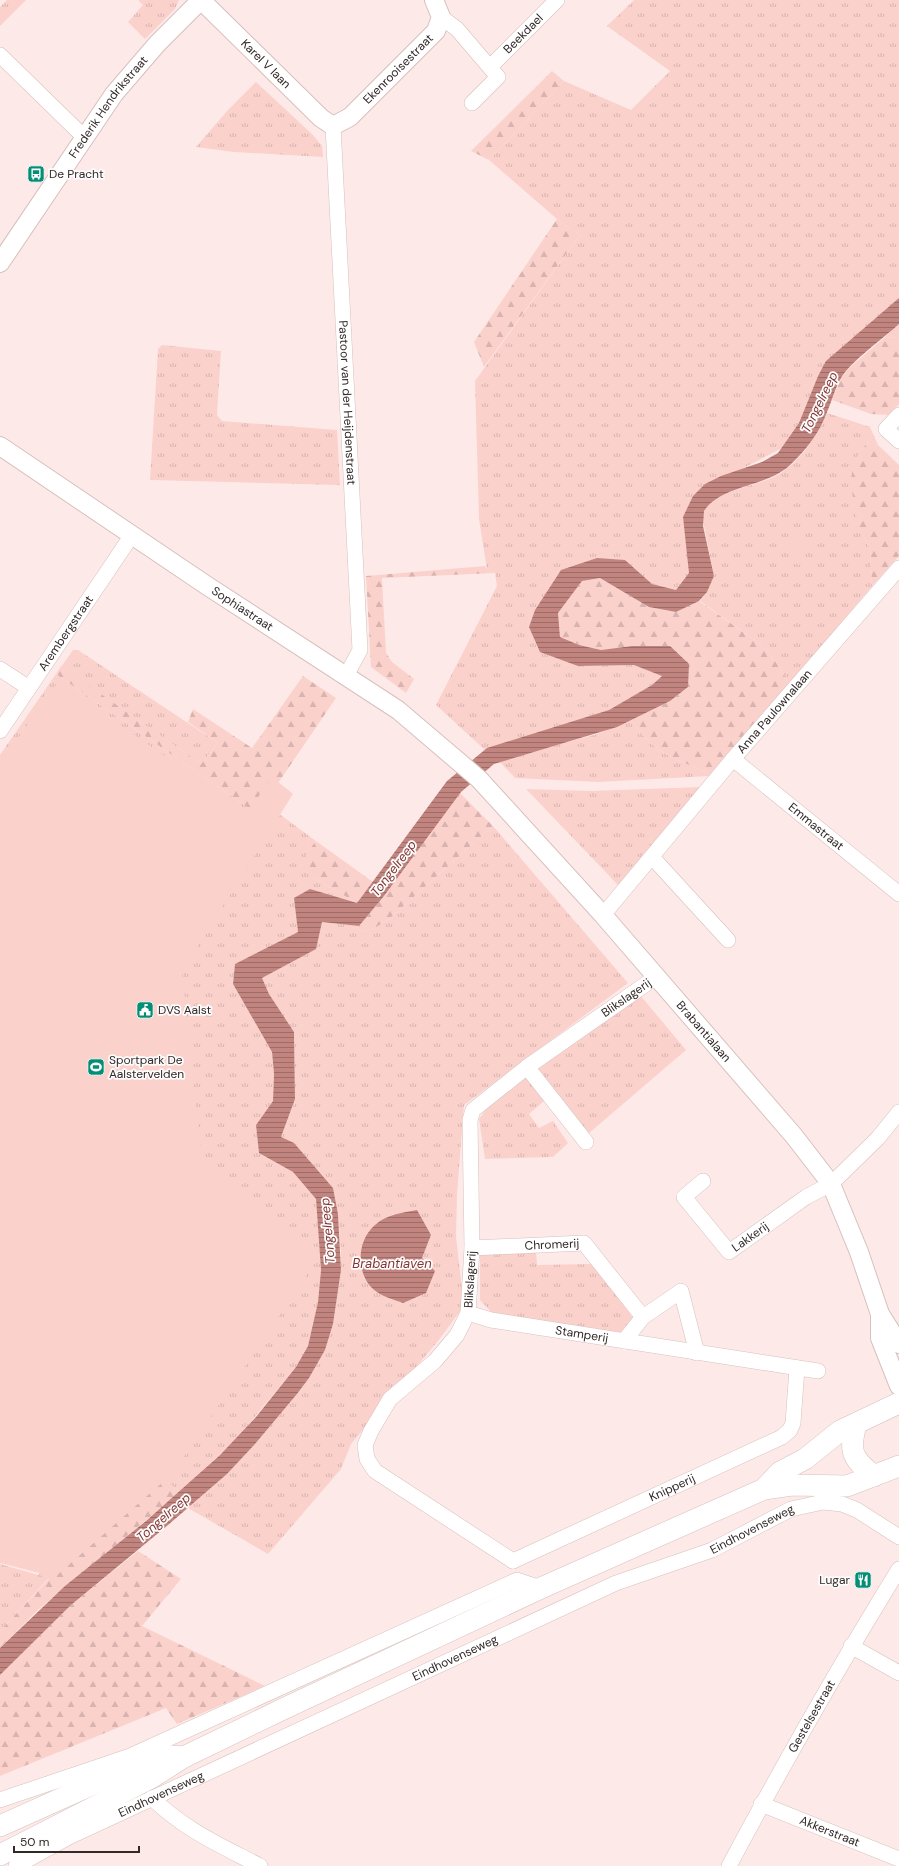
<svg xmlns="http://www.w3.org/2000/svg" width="899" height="1866" font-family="'DM Sans',sans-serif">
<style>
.grass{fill:url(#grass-tufts);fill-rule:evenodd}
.forest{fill:url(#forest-firs)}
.pitch{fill:#fbd1cc}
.water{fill:url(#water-rules)}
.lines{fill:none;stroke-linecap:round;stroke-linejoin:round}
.minor-casing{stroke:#d7c0bd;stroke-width:16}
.tertiary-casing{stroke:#d7c0bd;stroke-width:20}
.secondary-casing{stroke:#d7c0bd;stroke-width:22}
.minor{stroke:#fff;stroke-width:15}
.tertiary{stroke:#fff;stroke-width:18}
.secondary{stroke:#fff;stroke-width:21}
.labels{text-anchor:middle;stroke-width:3.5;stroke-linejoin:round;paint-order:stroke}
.street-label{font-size:12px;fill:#312827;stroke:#fcfcfc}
.poi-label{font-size:12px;fill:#312827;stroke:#fcfcfc;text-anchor:start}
.water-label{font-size:13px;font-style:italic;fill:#833532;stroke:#fcfcfc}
</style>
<defs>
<pattern id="grass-tufts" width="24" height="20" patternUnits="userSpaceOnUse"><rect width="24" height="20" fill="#fbd1cc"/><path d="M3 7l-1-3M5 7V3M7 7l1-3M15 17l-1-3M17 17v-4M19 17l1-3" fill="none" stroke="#d8b3af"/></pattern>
<pattern id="forest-firs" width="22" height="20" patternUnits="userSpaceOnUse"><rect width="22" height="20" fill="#fbd1cc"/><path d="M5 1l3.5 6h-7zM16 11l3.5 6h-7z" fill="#d8b3af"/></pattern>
<pattern id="water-rules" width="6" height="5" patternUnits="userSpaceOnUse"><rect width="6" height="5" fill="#c1847e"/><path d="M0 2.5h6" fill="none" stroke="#9d6c67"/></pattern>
</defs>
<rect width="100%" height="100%" fill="#fdeae8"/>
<g class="grass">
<path d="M7 0H26L0 26V7Z"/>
<path d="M138 0H179L175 9 145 39 128 22 143 5Z"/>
<path d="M634 0H899V298L818 376 799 423 782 448 738 471 705 484 683 517 690 573 676 590 652 584 625 560 561 570 535 610 529 627 578 666 634 665 662 675 652 685 609 710 485 750 436 705 497 586 495 573 487 570 479 519 475 381 580 235 557 219 489 160 564 81 631 110 670 71 607 26Z"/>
<path d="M256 82 313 135 322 146 323 157 234 152 196 147 228 110Z"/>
<path d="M899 324V337L884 338Z"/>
<path d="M162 345 221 351 217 415 222 421 337 430 340 485 150 480 158 349Z"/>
<path d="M827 413 870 427 874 436 859 452 860 529 870 549 872 586 789 684 778 665 763 646 700 601 707 592 714 576 702 516C710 490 757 487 778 475 801 461 817 436 827 413Z"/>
<path d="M73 650H78L218 743 201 764 61 667Z"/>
<path d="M56 674 257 814 278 813 316 841 307 852 314 878 357 903 294 898 298 932 235 964 233 984 272 1052 274 1074 273 1101 256 1125 259 1153 293 1172 316 1199 321 1270 318 1302 308 1346 296 1367 239 1436 180 1492 155 1474 0 1384V755Z"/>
<path d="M631 720C655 754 675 759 711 774L710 776 598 782 515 778 499 761 597 734Z"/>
<path d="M701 787 618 885 526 789 592 791Z"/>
<path d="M493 826 628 983 464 1105 457 1194 456 1237 464 1306 438 1341 351 1444 341 1469 268 1554 188 1508 227 1474 255 1444 297 1394 309 1378 325 1350 333 1324 341 1270V1251L338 1214 333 1188 281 1137 295 1099 294 1032 269 994 262 978 315 949 322 922 359 926 362 931 373 929 389 919ZM393 1214 431 1235 422 1258 375 1225Z"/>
<path d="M640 995 686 1050 588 1134 536 1070Z"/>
<path d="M526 1077 544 1101 529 1114 539 1128 553 1121 568 1143 553 1157 485 1159 479 1119 491 1102Z"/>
<path d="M536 1252 537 1265 592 1264 633 1318 618 1335 493 1314 480 1300V1254Z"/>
<path d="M0 1564 49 1578 0 1631Z"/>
</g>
<g class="forest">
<path d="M552 71 564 81 489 160 471 151Z"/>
<path d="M557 219 580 235 484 367 474 342Z"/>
<path d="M899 337V404L888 415 871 414 832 400 841 378 849 368 884 338Z"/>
<path d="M874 436 878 445 899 465V556L872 586 870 549 860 529 854 508 851 479 853 467 859 452Z"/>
<path d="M485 566 487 570 495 573 382 578 386 653 392 662 414 679 406 693 371 667 366 576Z"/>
<path d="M600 578 649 607 676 612 699 601 763 646 778 665 789 684 711 774C675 759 655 754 631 720L670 701 688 687 632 646 601 650 579 645 560 637 558 613 582 581Z"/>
<path d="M61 666 201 764 218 743 188 722 193 709 252 748 303 676 336 698 257 814 56 674Z"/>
<path d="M460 793 493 826 389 919 373 929 362 931 359 926 384 896Z"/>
<path d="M316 841 373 882 357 903 314 878 305 859 307 852Z"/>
<path d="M85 1430 155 1474 180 1492 39 1609 0 1648V1631L49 1579 39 1575Z"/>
<path d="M138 1551 181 1579 142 1626 265 1686 177 1724 166 1708 0 1776V1675L71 1605Z"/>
</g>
<g class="pitch">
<path d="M796 535 810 540 800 565 787 560Z"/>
<path d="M58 682 247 813 272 777 293 794 182 971 202 1164 322 1252 172 1474 55 1577 0 1563V763Z"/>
</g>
<g class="water">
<path d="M899 298V324C884 338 850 362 841 378 835 388 832 401 827 412 819 434 806 450 789 466 766 487 721 485 704 511L703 526 714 576 707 592 699 601 676 612 649 607 600 578 582 581 558 613 560 637 579 645 601 650 632 646H670L689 664 688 687 670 701 617 727 494 764 461 792 384 896 359 926 322 922 316 949 262 978 269 994 294 1032 295 1099 281 1137 294 1143 333 1188 338 1214 341 1270 333 1324 325 1350 309 1378 297 1394 255 1444 227 1474 168 1525 71 1605 0 1675V1648L65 1586 146 1521 220 1455 256 1417 296 1367 308 1346 318 1302 321 1270 316 1199 293 1172 259 1153 256 1125 273 1101 274 1074 272 1052 233 984 235 964 298 932 294 898 310 889 357 903 447 781 487 748 609 710 652 685 662 676 634 665 578 666 540 652 529 627 535 610 561 570 597 558 625 560 652 584 676 590 689 573 683 517 693 496 705 484 721 476 762 462 778 453 799 423 818 376 826 361Z"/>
<path d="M417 1210 431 1235 422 1258 435 1271 426 1293 403 1303C395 1300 384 1297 377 1292 356 1278 355 1242 375 1225 387 1214 402 1213 417 1210Z"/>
</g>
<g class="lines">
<defs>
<g id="minor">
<path d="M441 17 457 29 498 77 472 103"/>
<path d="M0 55 85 138"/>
<path id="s1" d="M490 67 557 0"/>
<path id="s2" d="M333 126 360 650 346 676"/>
<path d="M899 415 886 429 899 441"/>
<path d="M0 669 29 688"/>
<path id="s3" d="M0 731 132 535"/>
<path id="s4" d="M733 759 899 894"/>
<path d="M652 857 728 940"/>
<path id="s5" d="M603 915 733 759 899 568"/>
<path d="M527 1067 586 1142"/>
<path id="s6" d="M703 1181 684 1197 729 1252 806 1197 831 1184 878 1138 899 1112"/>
<path id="s7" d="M472 1248 584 1243 643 1317"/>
<path id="s8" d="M468 1313 491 1320 818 1371"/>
<path d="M624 1341 643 1317 681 1291 697 1353"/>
<path id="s9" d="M513 1561 375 1471 367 1459 365 1445 371 1431 390 1399 435 1361 457 1335 468 1313 472 1248 470 1120 473 1110 527 1067 656 977"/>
<path id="s10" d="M513 1561 782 1437 790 1430 793 1423 797 1368"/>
<path d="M851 1646 899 1673"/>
<path d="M152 1798C185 1830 220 1845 260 1866"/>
<path d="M0 1800 130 1756 517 1580 541 1588"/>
<path id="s11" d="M761 1804 899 1859"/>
<path id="s12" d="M16 1866 69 1837 616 1583 712 1550 791 1509 823 1502 842 1504 857 1510 899 1537"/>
<path id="s13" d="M729 1866C783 1765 839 1666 899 1569"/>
</g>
<g id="tertiary">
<path id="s14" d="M0 263 114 94 157 44 201 0 321 118 333 126 350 117 436 31 441 17 434 0"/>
<path id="s15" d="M0 446 206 585 398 710 479 779 603 915 794 1136 831 1184 859 1252 880 1314 899 1344"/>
<path d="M880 1314V1338L899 1386"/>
</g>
<g id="secondary">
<path d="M856 1425C848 1452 853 1459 874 1476"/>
<path d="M764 1489 780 1472 805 1459 840 1431 899 1403"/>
<path d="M0 1826 158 1755 184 1757"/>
<path d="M0 1855 151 1778 184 1757 281 1710 541 1588 764 1489 792 1485 847 1486 899 1466"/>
</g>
</defs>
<use href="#minor" class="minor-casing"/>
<use href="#tertiary" class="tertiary-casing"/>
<use href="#secondary" class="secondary-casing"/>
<use href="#minor" class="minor"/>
<use href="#tertiary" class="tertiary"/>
<use href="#secondary" class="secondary"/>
</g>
<defs>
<symbol id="bus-square" viewBox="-11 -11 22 22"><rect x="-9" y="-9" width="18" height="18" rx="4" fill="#048e76" stroke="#fcfcfc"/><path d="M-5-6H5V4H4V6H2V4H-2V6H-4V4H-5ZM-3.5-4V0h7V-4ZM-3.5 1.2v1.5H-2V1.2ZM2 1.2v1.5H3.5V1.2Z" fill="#fff"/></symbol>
<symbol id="civic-square" viewBox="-11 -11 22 22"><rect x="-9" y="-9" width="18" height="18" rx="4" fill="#048e76" stroke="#fcfcfc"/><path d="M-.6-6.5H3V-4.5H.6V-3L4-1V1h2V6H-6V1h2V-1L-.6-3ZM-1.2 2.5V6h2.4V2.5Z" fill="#fff"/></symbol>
<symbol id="stadium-square" viewBox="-11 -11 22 22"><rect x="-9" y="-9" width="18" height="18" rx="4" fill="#048e76" stroke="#fcfcfc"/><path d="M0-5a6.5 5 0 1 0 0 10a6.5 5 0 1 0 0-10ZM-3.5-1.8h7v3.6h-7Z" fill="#fff"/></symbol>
<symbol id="restaurant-square" viewBox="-11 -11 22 22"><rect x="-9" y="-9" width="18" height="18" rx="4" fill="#048e76" stroke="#fcfcfc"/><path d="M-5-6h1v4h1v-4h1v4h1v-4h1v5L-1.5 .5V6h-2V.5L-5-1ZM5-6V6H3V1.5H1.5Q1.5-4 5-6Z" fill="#fff"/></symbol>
</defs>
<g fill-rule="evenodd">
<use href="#bus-square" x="26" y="164" width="20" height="20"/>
<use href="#civic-square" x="135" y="1000" width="20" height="20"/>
<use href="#stadium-square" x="86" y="1057" width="20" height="20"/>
<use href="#restaurant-square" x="853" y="1570" width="20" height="20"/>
</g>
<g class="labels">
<g class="street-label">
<text dy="4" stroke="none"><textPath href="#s1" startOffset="47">Beekdael</textPath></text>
<text dy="4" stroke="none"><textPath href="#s14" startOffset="423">Karel V laan</textPath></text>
<text dy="4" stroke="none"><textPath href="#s14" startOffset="602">Ekenrooisestraat</textPath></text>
<text dy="4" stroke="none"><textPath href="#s14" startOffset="190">Frederik Hendrikstraat</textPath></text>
<text dy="4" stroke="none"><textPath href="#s2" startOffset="277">Pastoor van der Heijdenstraat</textPath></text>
<text dy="4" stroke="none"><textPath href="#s15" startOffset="292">Sophiastraat</textPath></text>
<text dy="4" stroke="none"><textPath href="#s3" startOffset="118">Arembergstraat</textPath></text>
<text dy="4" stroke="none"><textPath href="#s5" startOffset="266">Anna Paulownalaan</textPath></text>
<text dy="4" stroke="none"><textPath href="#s4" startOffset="107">Emmastraat</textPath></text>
<text dy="4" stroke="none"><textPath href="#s9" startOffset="757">Blikslagerij</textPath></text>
<text dy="4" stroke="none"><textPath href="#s15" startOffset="922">Brabantialaan</textPath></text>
<text dy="4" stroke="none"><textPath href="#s6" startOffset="122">Lakkerij</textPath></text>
<text dy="4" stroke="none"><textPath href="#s7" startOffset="80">Chromerij</textPath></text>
<text dy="4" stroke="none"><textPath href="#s9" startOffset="397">Blikslagerij</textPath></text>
<text dy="4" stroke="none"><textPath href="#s8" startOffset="116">Stamperij</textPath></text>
<text dy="4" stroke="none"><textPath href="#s10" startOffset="175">Knipperij</textPath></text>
<text dy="4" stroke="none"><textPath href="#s12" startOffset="810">Eindhovenseweg</textPath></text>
<text dy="4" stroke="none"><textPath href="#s12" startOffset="486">Eindhovenseweg</textPath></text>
<text dy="4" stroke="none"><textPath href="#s13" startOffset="171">Gestelsestraat</textPath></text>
<text dy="4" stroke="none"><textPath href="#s12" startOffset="162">Eindhovenseweg</textPath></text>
<text dy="4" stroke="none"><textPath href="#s11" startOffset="74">Akkerstraat</textPath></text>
</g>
<g class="poi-label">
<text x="49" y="178">De Pracht</text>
<text x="158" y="1014">DVS Aalst</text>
<text x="109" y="1064">Sportpark De<tspan x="109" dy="14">Aalstervelden</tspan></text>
<text x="850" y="1584" text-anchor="end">Lugar</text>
</g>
<g class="water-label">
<text transform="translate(819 402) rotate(-64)" y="5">Tongelreep</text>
<text transform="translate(393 868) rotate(-53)" y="5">Tongelreep</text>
<text transform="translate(327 1231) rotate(-95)" y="5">Tongelreep</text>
<text x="392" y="1268">Brabantiaven</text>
<text transform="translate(163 1517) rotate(-41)" y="5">Tongelreep</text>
</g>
</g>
<path d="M14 1846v6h125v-6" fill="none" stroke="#312827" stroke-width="2"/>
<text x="20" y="1846" font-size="12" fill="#312827" stroke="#fcfcfc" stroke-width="3" paint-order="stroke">50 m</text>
</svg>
